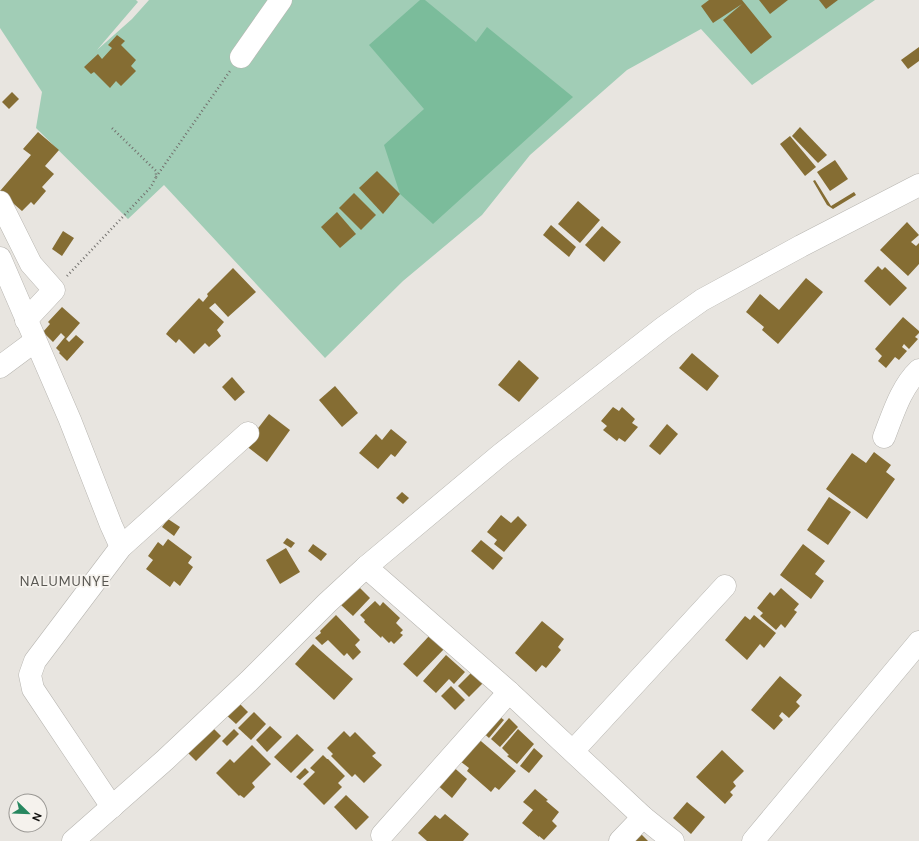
<svg xmlns="http://www.w3.org/2000/svg" width="919" height="841" font-family="'DM Sans',sans-serif">
<style>
.green{fill:#a1cdb6}
.forest{fill:#7bbc9b}
.building{fill:#856d33}
.lines{fill:none;stroke-linecap:round;stroke-linejoin:round}
.minor-casing{stroke:#b8b6b1;stroke-width:23}
.path{stroke:#72706d;stroke-width:2.5;stroke-dasharray:1 3;stroke-linecap:butt}
.minor{stroke:#fff;stroke-width:22}
.labels{text-anchor:middle;stroke-width:3.5;stroke-linejoin:round;paint-order:stroke}
.quarter-label{font-size:14px;letter-spacing:1px;fill:#595752;stroke:#f5f2ed}
</style>
<rect width="100%" height="100%" fill="#e8e5e0"/>
<path class="green" d="M0 0H136L138 2 97 50 132 19 149 0H875L752 85 701 29 627 70 530 155 482 215 403 281 325 358 164 185 128 219 36 128 42 92 0 28Z"/>
<path class="forest" d="M420 0H425L476 42 487 27 573 97 433 224 400 194 384 145 424 109 369 45Z"/>
<g class="building">
<path d="M709 0H742L772 37 751 54 723 20 742 4 713 23 701 6Z"/>
<path d="M759 0H788L770 14Z"/>
<path d="M819 0H838L826 9Z"/>
<path d="M117 35 125 41 121 45 136 60 131 66 136 71 121 86 116 81 110 88 94 72 91 74 84 67 98 54 102 59 112 48 108 45Z"/>
<path d="M919 47V61L908 69 901 60Z"/>
<path d="M12 92 19 99 9 109 2 102Z"/>
<path d="M800 127 827 155 818 163 792 136Z"/>
<path d="M38 132 59 150 45 166 54 174 42 187 46 191 34 205 31 202 22 211 0 192V191L31 155 23 149Z"/>
<path d="M790 136 816 167 805 176 780 144Z"/>
<path d="M835 160 848 179 830 191 817 172Z"/>
<path d="M377 171 400 194 383 214 359 188Z"/>
<path d="M815 180 831 206 854 192 856 195 833 209 827 205 813 181Z"/>
<path d="M354 193 376 215 361 230 339 208Z"/>
<path d="M578 201 600 220 580 243 558 224Z"/>
<path d="M337 212 356 234 340 248 321 227Z"/>
<path d="M907 222 919 235 911 242 916 246 919 243V264L908 276 880 250Z"/>
<path d="M551 225 576 247 569 257 543 235Z"/>
<path d="M602 226 621 242 604 262 585 245Z"/>
<path d="M63 231 74 238 62 256 52 249Z"/>
<path d="M878 266 882 270 885 267 907 288 890 306 864 281Z"/>
<path d="M233 268 256 292 228 317 215 303 209 308 224 322 217 330 221 336 209 347 205 343 194 354 179 339 176 343 166 334 169 330 199 298 203 302 208 296 207 294Z"/>
<path d="M806 278 823 292 778 344 762 330 764 327 746 312 760 294 779 310Z"/>
<path d="M62 307 80 323 66 339 69 342 76 335 84 342 67 361 59 353 60 352 56 348 65 337 61 333 53 342 43 332 50 324 48 322Z"/>
<path d="M903 317 919 331V333L915 337 918 339 909 349 904 344 902 347 907 351 899 360 895 357 886 368 878 361 882 356 875 349Z"/>
<path d="M692 353 719 376 707 391 679 368Z"/>
<path d="M519 360 539 378 519 402 498 385Z"/>
<path d="M232 377 245 392 235 401 222 387Z"/>
<path d="M335 386 358 413 342 427 319 400Z"/>
<path d="M613 407 619 411 622 407 635 419 632 423 638 427 625 442 619 438 617 441 603 430 607 426 601 421Z"/>
<path d="M269 414 290 430 267 462 245 445Z"/>
<path d="M667 424 678 434 660 455 649 446Z"/>
<path d="M391 429 407 442 395 457 391 454 378 469 359 453 376 434 382 440Z"/>
<path d="M874 452 891 465 886 472 895 479 867 519 826 489 852 453 866 463Z"/>
<path d="M402 492 409 498 403 504 396 498Z"/>
<path d="M829 497 851 512 828 545 807 530Z"/>
<path d="M501 515 511 523 518 516 527 525 504 552 494 544 497 540 487 532Z"/>
<path d="M168 519 180 527 174 536 162 527Z"/>
<path d="M287 538 295 543 291 548 283 543Z"/>
<path d="M168 539 192 557 188 563 193 567 180 586 174 581 170 587 146 569 153 560 148 556 158 542 163 546Z"/>
<path d="M481 540 503 558 493 570 471 551Z"/>
<path d="M313 544 327 554 321 561 308 551Z"/>
<path d="M803 544 825 561 815 574 824 581 811 599 780 575Z"/>
<path d="M286 548 300 572 280 584 266 560Z"/>
<path d="M359 587 370 598 353 616 341 605Z"/>
<path d="M781 588 799 604 794 610 797 612 785 628 781 624 776 630 760 616 763 613 757 608 770 592 774 596Z"/>
<path d="M375 601 380 606 383 602 400 618 396 623 403 630 400 633 403 635 394 644 391 641 389 643 382 636 381 638 364 622 365 620 360 615Z"/>
<path d="M336 615 360 640 355 645 361 652 353 660 347 653 344 656 328 640 322 645 315 638 321 633 320 631Z"/>
<path d="M754 615 776 633 764 648 760 644 747 660 725 640 745 616 750 620Z"/>
<path d="M542 621 564 639 558 647 561 650 546 668 542 665 536 672 515 653Z"/>
<path d="M430 635 445 648 417 677 403 664Z"/>
<path d="M313 644 353 679 334 700 295 664Z"/>
<path d="M446 655 465 672 454 684 449 679 436 693 423 681Z"/>
<path d="M474 670 485 681 469 697 458 686Z"/>
<path d="M780 676 802 695 796 702 800 706 789 718 782 712 779 716 783 720 774 730 751 710Z"/>
<path d="M451 686 465 700 455 710 441 696Z"/>
<path d="M236 700 248 712 236 724 224 713Z"/>
<path d="M254 712 266 724 251 740 238 728Z"/>
<path d="M495 713 504 720 489 738 480 730Z"/>
<path d="M509 718 518 727 500 747 491 739Z"/>
<path d="M209 724 221 736 196 761 184 749Z"/>
<path d="M270 726 282 737 267 752 256 740Z"/>
<path d="M234 729 239 734 227 746 222 741Z"/>
<path d="M518 729 534 744 517 764 507 756 509 755 502 748Z"/>
<path d="M344 731 350 737 355 732 376 753 372 756 382 765 364 783 355 774 352 777 331 756 333 754 327 748Z"/>
<path d="M297 734 314 750 291 773 274 757Z"/>
<path d="M475 736 516 771 499 790 495 787 491 792 467 771 469 768 456 758Z"/>
<path d="M252 745 271 764 252 783 255 787 244 798 240 795 239 796 216 773 230 759 234 763Z"/>
<path d="M534 748 543 756 529 773 520 766Z"/>
<path d="M722 750 744 771 733 782 736 786 730 792 733 795 725 804 696 777Z"/>
<path d="M323 755 327 759H328L345 776 338 783 342 787 324 805 303 784 315 772 310 768Z"/>
<path d="M450 764 467 779 452 798 434 782Z"/>
<path d="M305 768 309 772 300 780 296 777Z"/>
<path d="M535 789 548 800 546 801 559 812 552 821 557 826 544 840 539 836V837L522 823 533 810 523 802Z"/>
<path d="M346 795 369 817 356 830 334 807Z"/>
<path d="M687 802 705 817 691 834 673 818Z"/>
<path d="M445 814 469 834 463 841H427L418 833 435 815 440 819Z"/>
<path d="M641 834 648 841H634Z"/>
</g>
<g class="lines">
<defs>
<g id="minor">
<path d="M241 57 281 0"/>
<path d="M0 202 31 264 54 290 26 320"/>
<path d="M0 258 70 420 111 525 121 547"/>
<path d="M0 367 35 341"/>
<path d="M884 437C893 414 901 387 919 370"/>
<path d="M366 567 509 692 643 817 673 841"/>
<path d="M573 751 725 586"/>
<path d="M112 807 33 689 30 675 35 661 121 547 248 433"/>
<path d="M382 835 509 692"/>
<path d="M73 841 165 760 249 681 327 603 366 567 500 455 664 327 702 300 801 246 919 185"/>
<path d="M620 841 643 817"/>
<path d="M753 841 919 642"/>
</g>
</defs>
<use href="#minor" class="minor-casing"/>
<g class="path">
<path d="M156 177 230 71"/>
<path d="M67 276 151 187 156 177V171L112 128"/>
</g>
<use href="#minor" class="minor"/>
</g>
<g class="labels">
<g class="quarter-label">
<text x="65" y="586">NALUMUNYE</text>
</g>
</g>
<g transform="translate(28 813) rotate(113)"><circle r="19" fill="#f5f2ed" stroke="#9a9894"/>
<path d="M0-3L7 15L0 10L-7 15Z" fill="#27875f"/>
<text y="-6" font-size="11" font-weight="bold" text-anchor="middle" fill="#11100e">N</text>
</g>
</svg>
